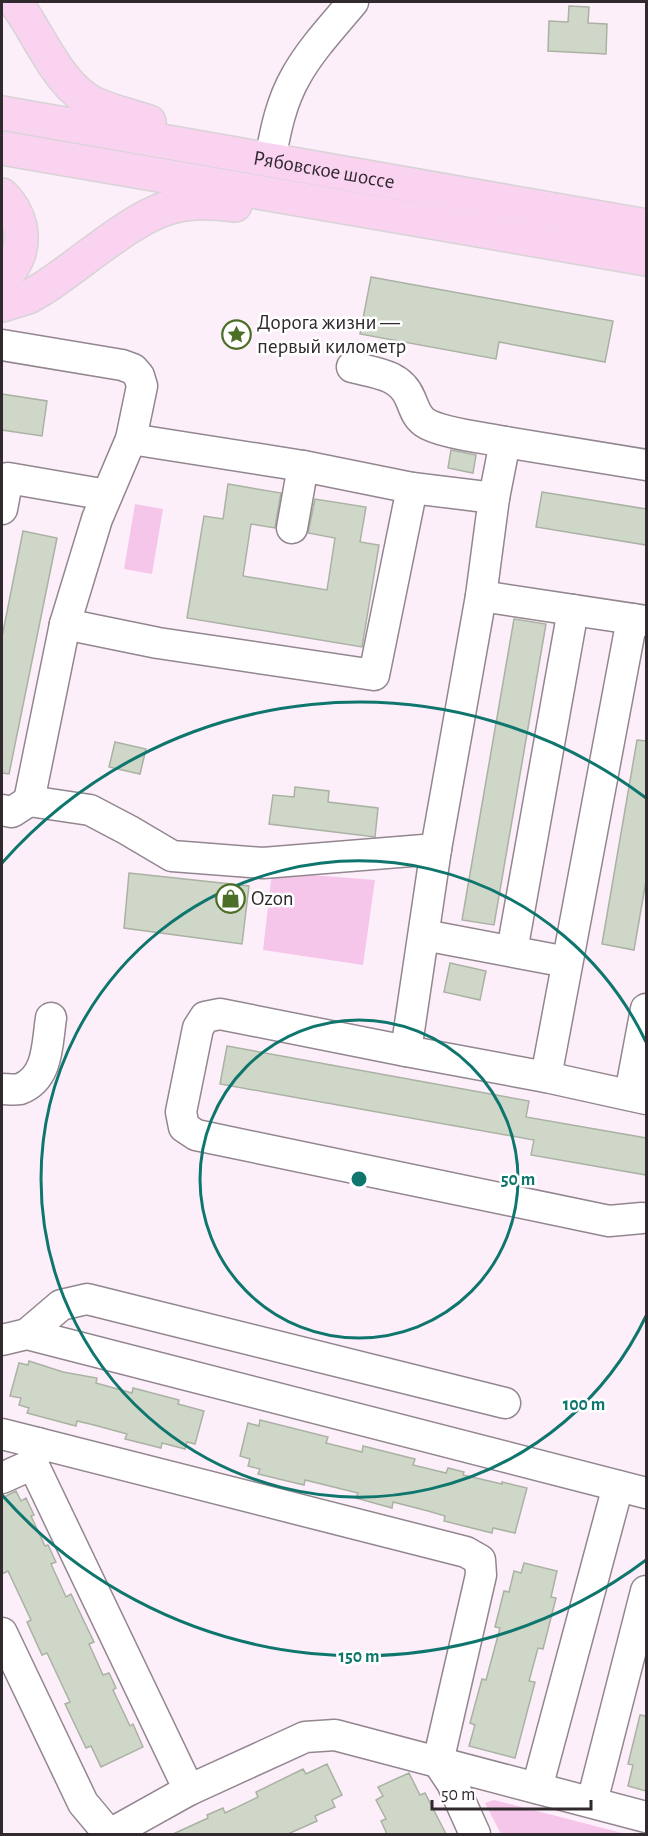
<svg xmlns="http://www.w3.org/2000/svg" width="648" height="1836" font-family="'Alegreya Sans',sans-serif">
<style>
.green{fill:#f5c6ea}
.building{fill:#cfd7c9;stroke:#aab2a4;stroke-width:1.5}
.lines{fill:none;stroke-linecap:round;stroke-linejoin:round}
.minor-casing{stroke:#92868f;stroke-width:33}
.major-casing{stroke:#d6d4d5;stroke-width:36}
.minor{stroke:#fff;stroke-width:30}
.major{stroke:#fad3f1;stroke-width:33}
.ring{fill:none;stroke:#0f766e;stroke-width:3}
.labels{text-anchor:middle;stroke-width:5;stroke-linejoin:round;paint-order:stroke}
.street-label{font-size:21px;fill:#302a2e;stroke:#fff}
.poi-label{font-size:21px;fill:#302a2e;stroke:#fff;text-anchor:start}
.centre{fill:#0f766e;stroke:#fff;stroke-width:3}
.ring-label{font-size:18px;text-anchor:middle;font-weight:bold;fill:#0f766e;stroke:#fff;stroke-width:5;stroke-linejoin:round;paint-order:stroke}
</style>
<rect width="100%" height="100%" fill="#fdeffa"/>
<g class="green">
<path d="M135 504 163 509 152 574 124 569Z"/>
<path d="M272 872 375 880 363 965 263 950Z"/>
<path d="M494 1800 626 1834H501L485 1803Z"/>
</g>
<g class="building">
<path d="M569 6 589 7 588 23 607 24 606 54 548 51 549 21 568 22Z"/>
<path d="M371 277 613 321 605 362 499 342 496 359 360 334Z"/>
<path d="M2 394 47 401 42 436 2 430Z"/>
<path d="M451 450 476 455 473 473 448 468Z"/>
<path d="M228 484 281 493 275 528 251 524 243 576 327 590 335 538 308 533 315 499 366 507 360 542 379 545 362 647 187 618 204 516 223 519Z"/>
<path d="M542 492 646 509V545L536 527Z"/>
<path d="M23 531 57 538 9 774 2 773V637Z"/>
<path d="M514 619 546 624 494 925 462 920Z"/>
<path d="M637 740 646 741V881L634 950 602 944Z"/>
<path d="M115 742 146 749 140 774 109 767Z"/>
<path d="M295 787 329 791 328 802 378 808 375 837 269 824 273 795 294 797Z"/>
<path d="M129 873 249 886 242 944 124 928Z"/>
<path d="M450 963 486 971 480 1000 444 992Z"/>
<path d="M227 1046 529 1101 526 1117 646 1138V1175L531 1155 534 1140 220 1084Z"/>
<path d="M29 1361 63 1372 97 1378 96 1383 132 1393 133 1388 179 1400 178 1404 204 1411 195 1444 187 1442 185 1449 162 1443 161 1448 125 1439 127 1434 94 1425 77 1421 76 1426 27 1413 29 1408 19 1405 21 1398 10 1396 19 1363 28 1365Z"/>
<path d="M260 1420 328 1437 326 1443 362 1452 363 1446 415 1459 413 1465 446 1473 448 1468 464 1472 463 1475 502 1484V1482L527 1488 515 1533 493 1528 492 1533 444 1521 445 1516 428 1511 393 1502 392 1508 356 1498 358 1493 305 1480 304 1485 258 1474 260 1469 248 1466 250 1459 240 1456 248 1423 259 1426Z"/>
<path d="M16 1491 21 1501 26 1498 34 1515 31 1516 45 1546 48 1545 56 1562 51 1564 66 1597 71 1594 94 1642 89 1644 103 1675 109 1673 116 1688 113 1690 130 1726 133 1724 143 1747 101 1767 91 1746 86 1748 65 1704 70 1702 47 1653 42 1655 27 1622 31 1620 8 1571 2 1574V1498Z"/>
<path d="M524 1563 557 1571 551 1597 556 1598 543 1649 538 1648 529 1681 535 1682 515 1758 469 1746 475 1725 470 1723 482 1679 486 1680 500 1628 495 1627 504 1591 509 1592 514 1571 521 1573Z"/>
<path d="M640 1715 646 1716V1791L628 1786 633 1765 628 1764Z"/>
<path d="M327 1764 342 1795 332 1800 335 1807 315 1816 317 1821 288 1834H173L208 1818 207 1815 223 1808 225 1813 258 1797 256 1792 303 1769 306 1774Z"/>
<path d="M409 1773 420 1795 425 1793 446 1834H387L381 1821 386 1819 376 1800 383 1796 378 1787Z"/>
</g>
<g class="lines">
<defs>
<g id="minor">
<path d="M270 161C275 132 281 102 296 76 311 49 334 25 353 2"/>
<path d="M2 345 122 365 133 369 139 376 142 386 131 439 97 519 65 624 29 801"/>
<path d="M352 367C375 373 400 374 410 398 414 407 416 416 424 422 439 433 486 438 505 442"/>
<path d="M131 439 303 466 412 488 494 498 505 442 646 465"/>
<path d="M494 498 481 596 436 849 406 1051 220 1014 205 1017 198 1028 181 1112 184 1127 196 1135 609 1221 642 1218"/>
<path d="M2 509 8 478 107 495"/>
<path d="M292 528 303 466"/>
<path d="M481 596 646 621"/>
<path d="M65 624 158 643 374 675 412 488"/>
<path d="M2 810 12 812 29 801 90 810 128 830 172 856 263 863 436 849"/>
<path d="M424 935 567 962"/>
<path d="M512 951 573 610"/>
<path d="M406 1051 546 1077 646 1099"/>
<path d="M546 1077 632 619"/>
<path d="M2 1089C7 1089 15 1090 20 1089 49 1078 47 1043 51 1018"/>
<path d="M630 1094 646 1009"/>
<path d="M27 1334 61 1305 87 1299 505 1403"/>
<path d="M2 1340 27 1334 646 1493"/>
<path d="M2 1434 466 1552 480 1560 481 1575 438 1762 452 1783 475 1834"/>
<path d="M38 1443 33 1464 189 1790"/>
<path d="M2 1478 33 1464"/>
<path d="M2 1633 83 1803 109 1834"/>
<path d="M537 1788 618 1486"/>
<path d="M592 1802 646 1591"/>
<path d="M110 1834 189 1790 305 1737 335 1735 646 1817"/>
</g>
<g id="major">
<path d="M15 2C39 33 58 87 95 104 112 112 132 116 149 122"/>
<path id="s1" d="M2 113 646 226"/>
<path d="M2 148 646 259"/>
<path d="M2 195C26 218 29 256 2 278"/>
<path d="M2 305 28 297 42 289C79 266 135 214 175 206 195 201 216 203 235 205"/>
</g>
</defs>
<use href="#minor" class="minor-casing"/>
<use href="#major" class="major-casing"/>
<use href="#minor" class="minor"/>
<use href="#major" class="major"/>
</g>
<g class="ring">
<circle cx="359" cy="1179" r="159"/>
<path d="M646 1316A318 318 0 1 1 646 1042"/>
<path d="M646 1560A477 477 0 0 1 2 1495M2 863A477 477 0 0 1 646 798"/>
</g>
<defs>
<symbol id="sight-ring" viewBox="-11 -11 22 22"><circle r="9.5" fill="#fff" stroke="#4c6f28" stroke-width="1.5"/><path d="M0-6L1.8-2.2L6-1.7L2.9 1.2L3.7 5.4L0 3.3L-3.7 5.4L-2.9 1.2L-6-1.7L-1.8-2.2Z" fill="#4c6f28"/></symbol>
<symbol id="shop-ring" viewBox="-11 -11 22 22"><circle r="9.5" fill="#fff" stroke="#4c6f28" stroke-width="1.5"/><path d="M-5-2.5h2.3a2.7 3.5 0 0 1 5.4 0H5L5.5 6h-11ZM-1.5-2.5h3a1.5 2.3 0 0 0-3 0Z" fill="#4c6f28"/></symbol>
</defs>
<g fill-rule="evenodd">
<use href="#sight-ring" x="220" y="318" width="33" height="33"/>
<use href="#shop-ring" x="214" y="882" width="33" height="33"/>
</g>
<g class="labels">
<g class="street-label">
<text dy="7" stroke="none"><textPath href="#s1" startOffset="327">Рябовское шоссе</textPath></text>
</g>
<g class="poi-label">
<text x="257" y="329">Дорога жизни —<tspan x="257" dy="24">первый километр</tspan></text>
<text x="251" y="905">Ozon</text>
</g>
</g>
<circle cx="359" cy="1179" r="9" class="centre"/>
<g class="ring-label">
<text x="518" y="1185">50 m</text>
<text x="584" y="1410">100 m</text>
<text x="359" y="1662">150 m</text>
</g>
<rect width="648" height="1836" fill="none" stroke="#302a2e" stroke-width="6"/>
<path d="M432 1800v9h159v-9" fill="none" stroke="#302a2e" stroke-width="3"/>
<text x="441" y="1800" font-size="18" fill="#302a2e" stroke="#ffffff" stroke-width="4.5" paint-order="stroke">50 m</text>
</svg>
